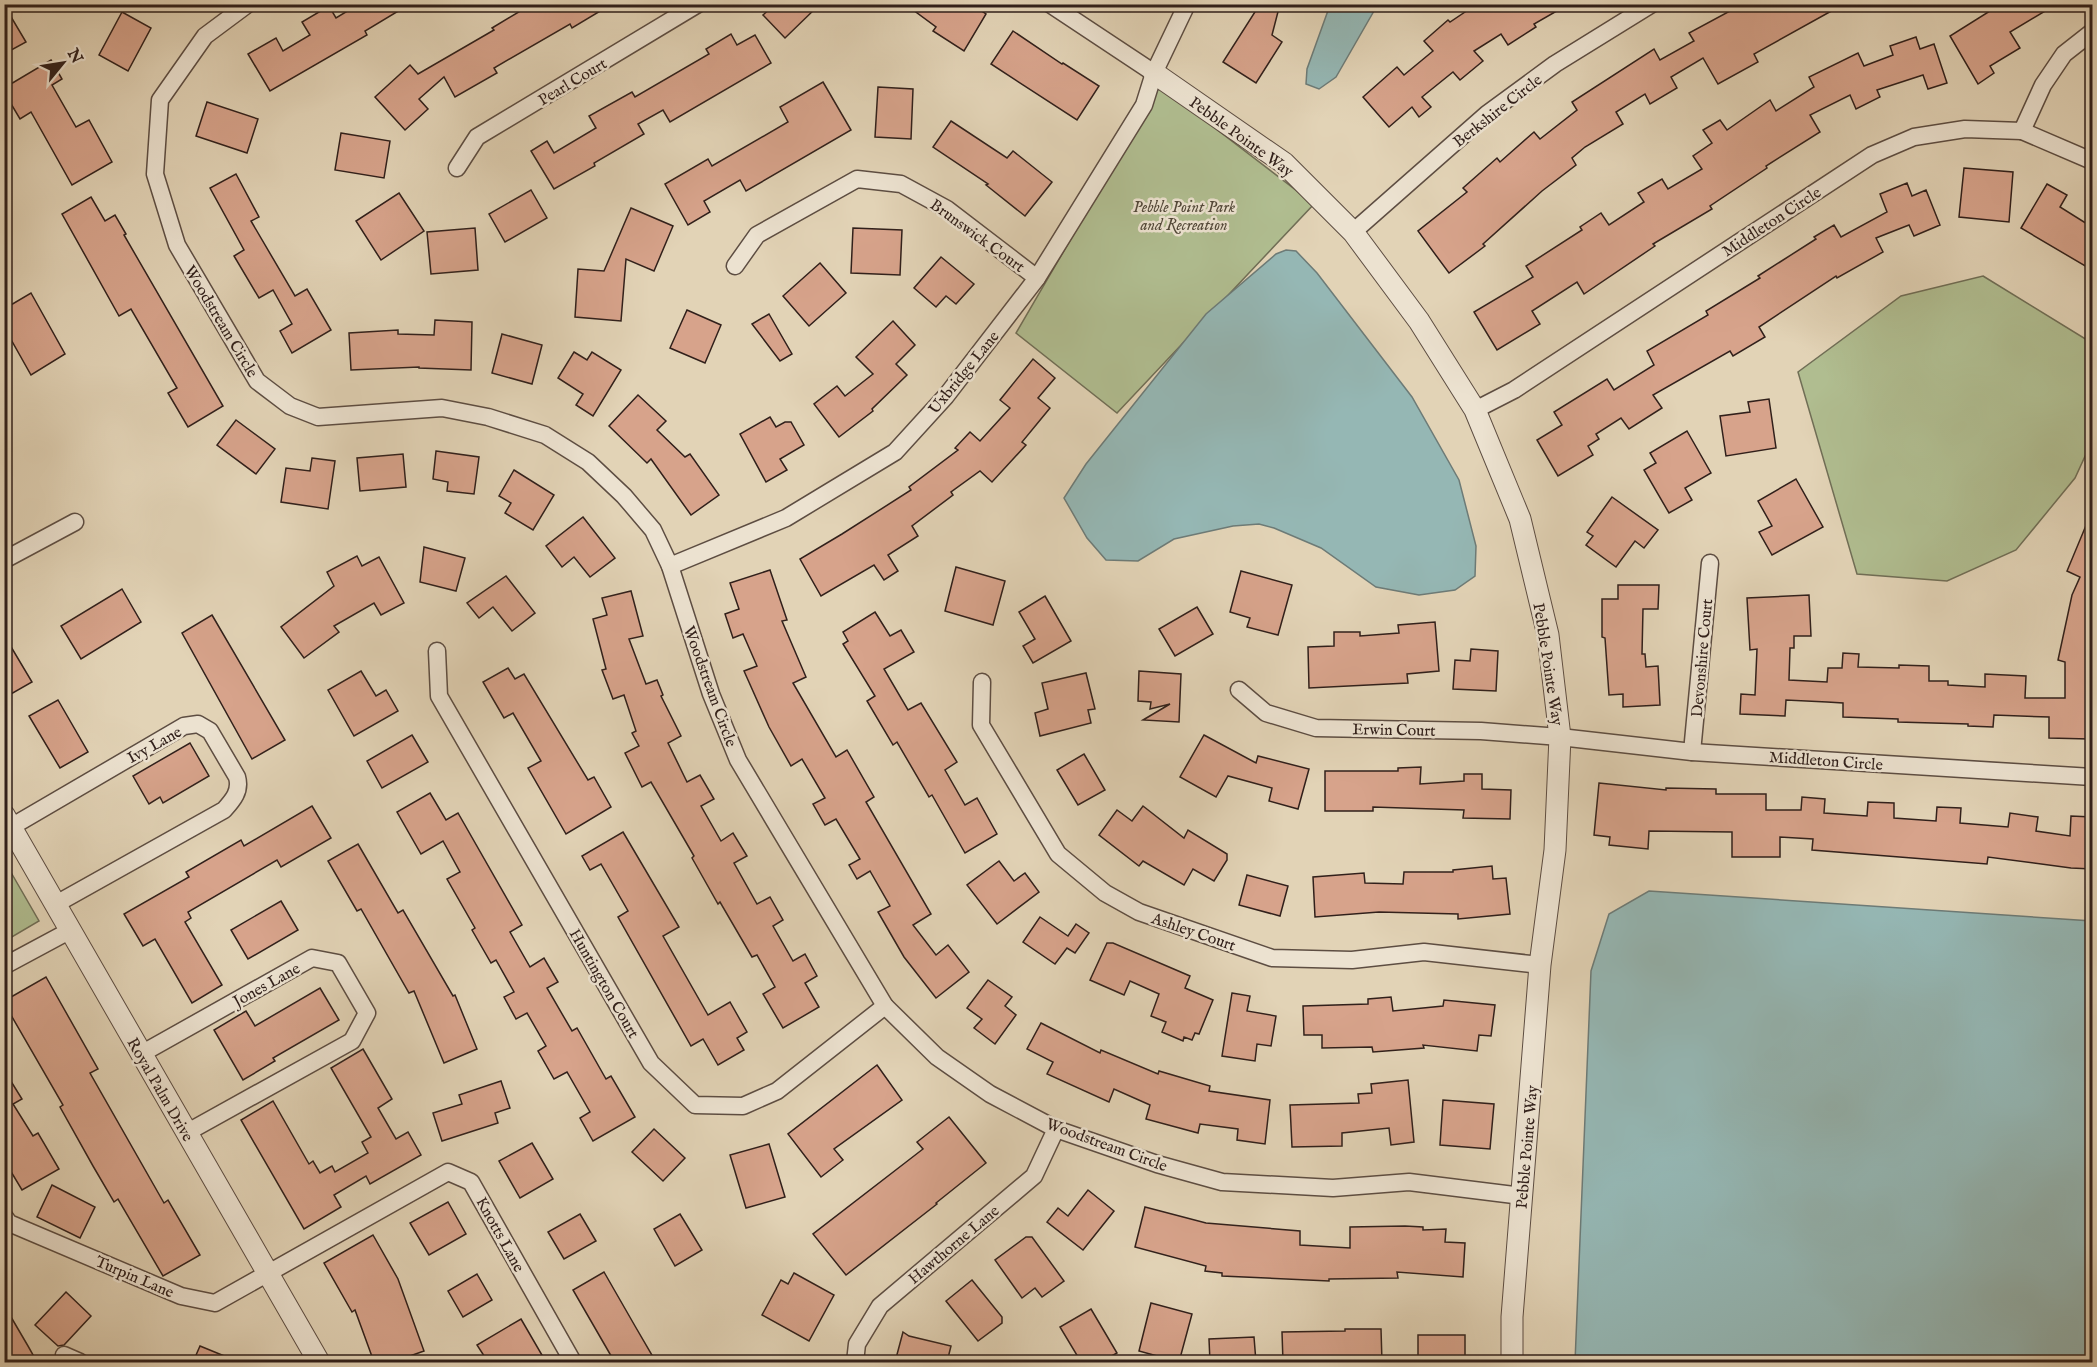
<svg xmlns="http://www.w3.org/2000/svg" width="2097" height="1367" font-family="'IM FELL English',serif">
<style>
.green{fill:#b0bd90;stroke:#706e56;stroke-width:1.5}
.water{fill:#95b7b4;stroke:#6d7b77;stroke-width:1.5}
.building{fill:#d7a38b;stroke:#31201b;stroke-width:1.5}
.lines{fill:none;stroke-linecap:round;stroke-linejoin:round}
.minor-casing{stroke:#5d4d42;stroke-width:19}
.tertiary-casing{stroke:#5d4d42;stroke-width:23}
.minor{stroke:#ece2d0;stroke-width:16}
.tertiary{stroke:#ece2d0;stroke-width:21}
.labels{text-anchor:middle;stroke-width:5;stroke-linejoin:round;paint-order:stroke}
.street-label{font-size:16px;fill:#31201b;stroke:#ece2d0}
.park-label{font-size:16px;font-style:italic;fill:#514738;stroke:#ece2d0}
</style>
<rect width="100%" height="100%" fill="#e2d3b6"/>
<filter id="stains"><feTurbulence type="fractalNoise" baseFrequency=".00333" numOctaves="4"/><feColorMatrix values="0 0 0 0 .2 0 0 0 0 .09 0 0 0 0 .02 0 0 0 .5 -.17"/></filter>
<radialGradient id="worn" r=".72"><stop offset=".6" stop-color="#630" stop-opacity="0"/><stop offset="1" stop-color="#630" stop-opacity=".3"/></radialGradient>
<g class="green">
<path d="M1160 86 1314 204 1117 413 1016 333Z"/>
<path d="M1983 276 2092 343V441L2075 478 2016 550 1947 581 1857 574 1798 372 1901 296Z"/>
<path d="M5 862 39 921 5 941H4Z"/>
</g>
<g class="water">
<path d="M1330 5H1382L1374 11 1336 77 1319 89 1306 84 1307 69Z"/>
<path d="M1286 250 1296 251 1317 273 1412 397 1459 480 1476 546 1475 576 1455 590 1419 595 1376 587 1321 548 1274 528 1259 524 1233 526 1174 539 1138 561 1106 560 1087 538 1064 498 1086 464 1206 314 1276 254Z"/>
<path d="M1649 891 2092 921V1362H1575L1591 971 1609 914Z"/>
</g>
<g class="building">
<path d="M359 4H410L365 31 367 35 270 91 248 54 276 38 283 51 310 35 302 22 329 6 336 18Z"/>
<path d="M532 4H612L572 28 570 24 494 68 497 73 455 97 444 77 419 99 428 109 405 130 375 97 410 65 418 74 494 30 492 28Z"/>
<path d="M775 4H820L785 38 763 15Z"/>
<path d="M905 4H971L986 14 964 51 933 31 936 27Z"/>
<path d="M1260 4H1280L1272 35 1282 42 1256 83 1223 62Z"/>
<path d="M1477 4H1569L1534 24 1536 27 1508 45 1501 34 1474 51 1483 61 1460 80 1453 72 1422 97 1431 107 1419 117 1412 107 1389 127 1363 97 1397 67 1404 75 1433 51 1424 41 1448 20 1450 22Z"/>
<path d="M1844 4 1754 54 1758 62 1718 84 1703 58 1671 77 1677 88 1650 104 1645 94 1616 112 1623 124 1585 147 1572 158 1576 165 1542 191 1483 244 1485 246 1449 273 1418 231 1467 192 1463 188 1497 158 1500 162 1534 132 1540 139 1577 110 1572 102 1654 49 1660 60 1694 41 1689 33 1741 5Z"/>
<path d="M2001 4H2057L2010 32 2020 48 1990 66 1994 73 1978 84 1950 36Z"/>
<path d="M4 5 26 42 4 54Z"/>
<path d="M122 12 151 28 128 71 99 55Z"/>
<path d="M1013 31 1062 64 1063 63 1099 86 1077 120 991 64Z"/>
<path d="M731 34 737 45 755 35 771 63 670 122 663 110 638 124 644 134 594 163 595 166 554 189 531 151 547 141 554 153 596 128 589 116 632 92 635 97 709 54 706 49Z"/>
<path d="M1916 37 1920 49 1934 44 1947 83 1928 89 1923 75 1877 90 1880 97 1856 109 1850 95 1810 115 1820 132 1766 166 1767 168 1710 206 1712 209 1653 244 1655 246 1584 294 1577 282 1532 311 1540 324 1497 350 1474 312 1533 277 1526 266 1582 230 1580 227 1601 213 1609 225 1644 202 1638 193 1662 179 1668 189 1702 169 1693 156 1712 143 1703 130 1720 120 1727 130 1770 100 1776 111 1814 87 1809 77 1858 53 1864 66 1893 55 1890 46Z"/>
<path d="M51 60 62 79 52 85 76 127 89 120 112 162 72 185 31 112 20 119 4 92V88Z"/>
<path d="M823 82 851 130 746 191 740 180 704 201 710 212 688 225 665 184 708 159 712 166 788 122 780 107Z"/>
<path d="M878 87 913 89 911 139 875 137Z"/>
<path d="M207 102 258 119 247 153 196 136Z"/>
<path d="M951 121 1007 158 1013 151 1052 182 1025 216 986 185 988 184 933 147Z"/>
<path d="M341 133 390 141 384 178 335 170Z"/>
<path d="M1964 168 2013 172 2009 222 1959 217Z"/>
<path d="M236 174 259 217 251 221 295 296 307 289 331 330 292 353 280 331 292 324 273 290 259 298 234 256 244 250 210 188Z"/>
<path d="M1907 183 1912 196 1926 190 1940 225 1914 236 1909 225 1876 238 1883 252 1837 278 1836 276 1759 327 1765 337 1733 356 1730 351 1653 395 1662 408 1629 429 1621 418 1596 434 1599 439 1588 446 1593 455 1558 476 1537 440 1562 425 1554 412 1607 379 1614 390 1654 365 1647 351 1708 315 1706 311 1760 278 1758 276 1816 239 1814 237 1834 225 1841 237 1887 212 1880 194Z"/>
<path d="M2047 184 2067 195 2060 207 2092 227V270L2021 228Z"/>
<path d="M531 190 547 218 505 242 489 214Z"/>
<path d="M399 193 424 231 381 260 356 221Z"/>
<path d="M91 197 105 221 115 215 126 234 124 235 223 406 188 427 168 393 177 388 131 309 119 316 62 214Z"/>
<path d="M631 208 673 226 654 271 626 259 621 321 575 317 578 269 604 271Z"/>
<path d="M475 228 478 270 431 274 427 232Z"/>
<path d="M853 228 902 230 900 275 851 273Z"/>
<path d="M941 257 974 284 956 304 946 296 936 307 914 288Z"/>
<path d="M820 263 846 293 809 326 783 296Z"/>
<path d="M31 293 65 354 31 375 4 327V309Z"/>
<path d="M687 310 721 325 705 363 670 348Z"/>
<path d="M769 314 792 354 780 361 752 324Z"/>
<path d="M435 320 472 322 471 370 419 368V367L351 370 349 333 398 330V334L434 335Z"/>
<path d="M893 321 915 345 896 364 907 375 872 409 873 411 839 437 814 404 837 386 845 396 873 374 856 357Z"/>
<path d="M502 334 542 345 532 384 492 373Z"/>
<path d="M574 352 587 360 592 352 621 370 593 416 576 405 583 394 558 378Z"/>
<path d="M1033 359 1055 378 1038 398 1050 408 1022 442 1026 445 992 482 980 471 951 492 953 495 912 526 918 536 888 555 898 571 884 580 874 565 821 596 800 559 842 534 911 490 909 487 958 450 955 448 970 432 980 441 1010 408 1000 400Z"/>
<path d="M638 395 666 421 657 430 685 457 690 454 719 495 691 515 651 459 647 463 609 426Z"/>
<path d="M1769 399 1776 448 1726 456 1720 416 1750 412 1748 402Z"/>
<path d="M770 417 776 427 785 422H791L804 445 780 459 787 470 766 482 740 434Z"/>
<path d="M236 420 275 449 256 474 217 445Z"/>
<path d="M1687 431 1711 473 1685 488 1692 500 1669 513 1644 470 1656 463 1650 453Z"/>
<path d="M436 451 479 457 474 494 447 491 448 482 433 479Z"/>
<path d="M403 454 406 487 360 491 357 458Z"/>
<path d="M312 458 335 461 328 509 281 502 286 468 310 471Z"/>
<path d="M514 470 554 495 533 530 505 513 511 503 499 496Z"/>
<path d="M1796 479 1823 527 1772 555 1759 532 1772 526 1758 501Z"/>
<path d="M1612 497 1658 530 1644 548 1635 541 1616 567 1586 545 1593 536 1587 532Z"/>
<path d="M2092 511V709H2089V739L2049 738V717L1994 715 1993 727 1968 726V724L1898 722V719L1843 717V703L1827 702 1786 700 1785 716 1740 714 1741 694 1755 695 1757 649 1750 650 1747 598 1809 595 1811 636H1794V648H1790L1789 680 1827 682 1828 668H1842L1843 653 1859 654 1858 667 1899 668V665L1929 666V681H1948V685L1985 687V674L2026 676 2025 698H2065V662L2058 660 2072 595 2080 577 2067 571Z"/>
<path d="M583 517 615 558 590 577 574 557 562 567 546 546Z"/>
<path d="M424 547 465 558 456 591 420 582Z"/>
<path d="M357 556 362 566 379 557 404 603 381 615 374 603 334 626 339 632 304 658 281 627 334 586 327 572Z"/>
<path d="M956 567 1005 581 993 625 945 611Z"/>
<path d="M770 570 787 620 782 621 806 677 793 683 836 757 847 750 874 797 866 802 931 914 913 925 936 955 948 945 969 972 936 998 904 957 878 912 890 906 870 871 857 879 849 865 860 859 836 819 825 825 813 804 825 798 802 759 791 766 769 727 744 671 757 666 743 634 733 638 725 614 739 609 730 583Z"/>
<path d="M1241 571 1292 585 1278 635 1247 627 1250 618 1230 612Z"/>
<path d="M506 576 535 613 512 631 493 607 479 618 467 603Z"/>
<path d="M1618 585H1659L1658 609H1643L1642 654H1645L1646 667 1658 666 1660 705 1623 707V694L1609 695 1605 638 1602 637V599H1618Z"/>
<path d="M122 589 141 622 81 659 61 626Z"/>
<path d="M631 591 643 636 629 639 646 684 657 680 663 695 661 696 681 736 668 743 687 782 700 775 714 799 701 806 721 841 733 833 747 856 734 863 757 904 770 897 783 920 773 926 793 961 805 954 817 976 805 983 819 1007 783 1028 763 994 775 987 757 955 752 957 720 902 718 904 692 858 694 856 651 782 642 787 625 753 639 746 632 733 636 731 624 695 613 699 602 670 606 669 593 619 607 615 602 598Z"/>
<path d="M1045 596 1071 641 1033 663 1023 646 1035 639 1019 612Z"/>
<path d="M1197 607 1213 634 1175 656 1159 629Z"/>
<path d="M875 612 890 636 901 630 914 652 884 669 908 710 921 703 957 762 945 770 965 805 977 798 997 834 965 853 932 795 929 797 897 742 893 745 867 701 875 696 843 644 848 641 843 632Z"/>
<path d="M212 615 285 740 252 759 182 633Z"/>
<path d="M1435 622 1439 671 1407 674 1408 683 1309 688 1308 647 1334 646V632H1360V636L1399 633 1398 625Z"/>
<path d="M4 635 32 682 4 698Z"/>
<path d="M1471 649 1498 651 1496 691 1453 689 1455 660 1470 661Z"/>
<path d="M508 668 515 679 524 674 588 780 594 777 611 807 566 834 528 768 541 761 513 713 504 718 483 682Z"/>
<path d="M361 671 376 696 386 690 398 711 354 736 328 690Z"/>
<path d="M1139 671 1181 674 1179 722 1143 720 1170 704 1150 709 1151 702 1138 701Z"/>
<path d="M1086 673 1095 709 1088 710 1091 723 1040 736 1035 713 1048 709 1042 683Z"/>
<path d="M58 700 88 752 60 768 29 716Z"/>
<path d="M412 735 428 762 382 788 367 761Z"/>
<path d="M1204 735 1256 763 1258 756 1309 769 1298 809 1269 801 1272 788 1228 776 1216 797 1180 777Z"/>
<path d="M190 743 209 776 163 803 160 797 149 804 133 776Z"/>
<path d="M1084 754 1105 790 1078 805 1057 770Z"/>
<path d="M1421 767 1420 784 1464 781V774H1482V789L1511 790 1510 819 1463 818 1464 810 1373 807V811H1325V771H1398V768Z"/>
<path d="M1599 783 1666 790V788L1716 789V794H1766V810H1801L1802 797 1825 799 1824 813 1867 816 1868 802 1894 803V818L1936 821 1937 807 1961 808 1960 823 2008 827 2010 813 2038 817 2036 831 2070 836 2071 816 2092 817V869L2071 868 1988 857 1987 864 1812 850 1813 839 1780 837V857H1732V832L1649 831 1648 849 1609 845 1610 837 1594 835Z"/>
<path d="M430 793 446 820 458 813 522 925 510 932 530 967 544 958 558 982 547 988 572 1031 577 1028 606 1079 611 1076 635 1117 593 1141 580 1118 590 1112 567 1072 554 1079 538 1051 546 1046 527 1013 516 1019 504 997 514 992 496 960 491 963 472 930 475 928 447 879 460 872 443 841 421 854 397 812Z"/>
<path d="M312 806 331 838 281 867 277 860 188 912 191 918 185 922 222 985 192 1003 155 939 143 946 124 914 189 877 186 872 241 840 244 846Z"/>
<path d="M1143 806 1184 838 1188 830 1227 854V860L1214 881 1193 869 1184 885 1143 861 1139 866 1099 835 1117 810 1132 821Z"/>
<path d="M623 832 679 927 663 936 708 1015 730 1002 747 1032 737 1038 744 1050 718 1065 703 1039 691 1046 618 917 628 911 601 864 590 870 582 856Z"/>
<path d="M358 844 398 913 403 910 453 996 455 995 477 1049 444 1063 414 991 409 993 361 909 357 911 328 861Z"/>
<path d="M999 861 1014 881 1025 873 1039 892 997 924 967 885Z"/>
<path d="M1492 866 1493 879 1506 878 1510 914 1458 919V914L1379 912 1315 917 1313 877 1364 873 1365 883 1403 884 1404 872H1453V870Z"/>
<path d="M1247 875 1288 886 1280 916 1239 905Z"/>
<path d="M281 901 298 930 248 959 231 930Z"/>
<path d="M1040 917 1068 936 1076 924 1089 933 1075 953 1067 948 1055 964 1023 942Z"/>
<path d="M1107 943H1113L1190 976 1185 988 1213 1000 1199 1034 1195 1033 1192 1040 1184 1037 1183 1041 1162 1032 1166 1022 1151 1016 1159 994 1130 981 1124 995 1090 980Z"/>
<path d="M46 977 98 1069 90 1073 164 1203 168 1200 200 1255 163 1276 118 1199 114 1202 93 1166 60 1107 63 1105 4 1003V1001Z"/>
<path d="M988 980 1012 997 1005 1006 1016 1015 995 1044 974 1028 982 1019 967 1008Z"/>
<path d="M320 988 339 1020 273 1058 275 1061 243 1080 214 1030 246 1011 255 1026Z"/>
<path d="M1232 993 1250 996 1247 1011 1276 1016 1271 1046 1257 1044 1255 1061 1222 1056Z"/>
<path d="M1391 997 1393 1011 1443 1006 1444 1000 1495 1005 1491 1036 1479 1035 1477 1051 1423 1045 1424 1048 1373 1052 1372 1047 1322 1048V1035H1304L1303 1006 1368 1004V999Z"/>
<path d="M1041 1023 1100 1053 1101 1050 1158 1074 1159 1071 1210 1086 1209 1091 1270 1100 1265 1144 1237 1140 1238 1129 1200 1124 1198 1133 1146 1119 1150 1105 1114 1089 1109 1102 1047 1074 1053 1062 1027 1049Z"/>
<path d="M363 1049 392 1099 378 1108 396 1139 408 1132 421 1155 370 1184 366 1176 334 1195 341 1207 304 1229 241 1120 273 1101 309 1164 313 1161 320 1173 332 1166 335 1172 368 1153 362 1142 371 1137 331 1068Z"/>
<path d="M877 1065 902 1100 834 1149 843 1160 821 1177 788 1134Z"/>
<path d="M4 1070 22 1099 13 1104 33 1136 38 1133 59 1169 22 1190 4 1160Z"/>
<path d="M1408 1080 1414 1142 1391 1145 1389 1128 1342 1133V1146L1292 1147 1290 1105 1359 1103 1358 1094 1372 1093 1371 1084Z"/>
<path d="M501 1081 510 1108 495 1113 498 1123 442 1141 433 1113 462 1104 459 1095Z"/>
<path d="M1443 1100 1494 1104 1490 1149 1440 1145Z"/>
<path d="M949 1117 986 1163 936 1203 937 1204 846 1275 813 1234 923 1149 917 1142Z"/>
<path d="M654 1129 685 1158 663 1181 632 1152Z"/>
<path d="M532 1143 553 1179 520 1198 499 1161Z"/>
<path d="M769 1144 785 1197 746 1208 730 1155Z"/>
<path d="M52 1185 95 1207 80 1238 37 1217Z"/>
<path d="M1088 1190 1114 1211 1083 1250 1047 1222 1058 1208 1068 1216Z"/>
<path d="M448 1202 466 1234 429 1255 410 1223Z"/>
<path d="M1145 1207 1206 1223 1300 1231V1245L1350 1248V1227L1405 1226 1423 1227V1230L1446 1229 1445 1242 1465 1243 1463 1277 1397 1272 1398 1278 1329 1279V1281L1222 1276V1273L1205 1271 1206 1266 1135 1247Z"/>
<path d="M580 1214 596 1241 564 1259 548 1232Z"/>
<path d="M680 1214 702 1250 675 1266 654 1229Z"/>
<path d="M373 1235 398 1279 424 1351 393 1362H374L355 1310 352 1312 324 1263Z"/>
<path d="M1026 1237H1032L1064 1281 1042 1297 1035 1288 1022 1298 995 1260Z"/>
<path d="M604 1272 635 1326 656 1362H615L610 1354 573 1290Z"/>
<path d="M794 1273 834 1295 809 1341 762 1315 781 1280 788 1284Z"/>
<path d="M477 1274 492 1300 463 1317 448 1291Z"/>
<path d="M972 1280 1002 1317V1323L978 1341 946 1301Z"/>
<path d="M66 1292 91 1316 64 1345 58 1346 35 1325Z"/>
<path d="M1151 1303 1192 1314 1179 1362 1139 1351Z"/>
<path d="M4 1305 28 1346 37 1362H4Z"/>
<path d="M1091 1309 1117 1353 1101 1362H1081L1060 1327Z"/>
<path d="M521 1319 546 1362H488L477 1345Z"/>
<path d="M1345 1329H1381L1382 1362H1283L1282 1332 1345 1331Z"/>
<path d="M903 1332 909 1336 951 1346 947 1362H895Z"/>
<rect x="1418" y="1335" width="47" height="27"/>
<path d="M1254 1337 1256 1362H1210L1209 1339Z"/>
<path d="M200 1346 239 1362H193Z"/>
</g>
<g class="lines">
<defs>
<g id="minor">
<path d="M248 4 205 36 160 100 155 174 177 245 257 381 290 406 318 417 442 408 488 417 545 435 588 462 624 496 653 530 670 566 711 694 738 760 885 1006 937 1057 990 1094 1056 1129 1157 1164 1222 1182 1333 1188 1409 1182 1522 1196"/>
<path d="M1050 4 1154 73"/>
<path d="M2022 131 2043 85 2064 54 2092 32"/>
<path d="M457 168 477 137 698 4"/>
<path d="M1353 232 1487 114 1555 64 1652 4"/>
<path d="M735 266 757 235 857 179 901 184 947 209 1037 278"/>
<path d="M1475 410 1514 390 1872 155 1914 137 1965 129 2022 131 2092 161"/>
<path d="M4 560 75 522"/>
<path d="M670 566 786 518 895 452 946 396 1037 278 1144 105 1154 73 1187 4"/>
<path d="M437 651 439 696 651 1063 695 1105 743 1106 777 1091 885 1006"/>
<path d="M982 682 981 725 1058 854 1105 893 1139 912 1272 958 1352 960 1424 952 1540 965"/>
<path d="M1239 690 1266 713 1316 728 1481 731 1560 737 1692 752 2092 777"/>
<path d="M1692 752 1710 563"/>
<path d="M11 827 184 726 198 724 210 731 237 777C241 791 233 800 224 810L56 904"/>
<path d="M4 966 71 930"/>
<path d="M141 1054 312 958 338 963 367 1013 352 1041 186 1133"/>
<path d="M4 1216 9 1223 181 1296 215 1303 448 1172 471 1182 573 1362"/>
<path d="M64 1355 80 1362"/>
<path d="M855 1362 857 1344 880 1306 1034 1176 1056 1129"/>
</g>
<g id="tertiary">
<path d="M1154 73 1284 163 1353 232 1419 321 1475 410 1520 519 1548 635 1560 737 1555 850 1540 965 1512 1317V1362"/>
<path d="M4 815 319 1362"/>
</g>
</defs>
<use href="#minor" class="minor-casing"/>
<use href="#tertiary" class="tertiary-casing"/>
<use href="#minor" class="minor"/>
<use href="#tertiary" class="tertiary"/>
</g>
<g class="labels">
<g class="street-label">
<text transform="translate(572 81) rotate(-31)" y="6">Pearl Court</text>
<text transform="translate(1497 110) rotate(-38)" y="6">Berkshire Circle</text>
<text transform="translate(1242 136) rotate(36)" y="6">Pebble Pointe Way</text>
<text transform="translate(1771 221) rotate(-33)" y="6">Middleton Circle</text>
<text transform="translate(978 235) rotate(36)" y="6">Brunswick Court</text>
<text transform="translate(222 321) rotate(59)" y="6">Woodstream Circle</text>
<text transform="translate(963 372) rotate(-51)" y="6">Uxbridge Lane</text>
<text transform="translate(1701 658) rotate(-85)" y="6">Devonshire Court</text>
<text transform="translate(1549 664) rotate(81)" y="6">Pebble Pointe Way</text>
<text transform="translate(711 686) rotate(70)" y="6">Woodstream Circle</text>
<text transform="translate(1394 729) rotate(1)" y="6">Erwin Court</text>
<text transform="translate(154 744) rotate(-29)" y="6">Ivy Lane</text>
<text transform="translate(1826 760) rotate(4)" y="6">Middleton Circle</text>
<text transform="translate(1194 931) rotate(19)" y="6">Ashley Court</text>
<text transform="translate(605 983) rotate(60)" y="6">Huntington Court</text>
<text transform="translate(266 984) rotate(-29)" y="6">Jones Lane</text>
<text transform="translate(161 1089) rotate(60)" y="6">Royal Palm Drive</text>
<text transform="translate(1107 1144) rotate(20)" y="6">Woodstream Circle</text>
<text transform="translate(1526 1147) rotate(-85)" y="6">Pebble Pointe Way</text>
<text transform="translate(501 1234) rotate(61)" y="6">Knotts Lane</text>
<text transform="translate(953 1244) rotate(-40)" y="6">Hawthorne Lane</text>
<text transform="translate(135 1276) rotate(23)" y="6">Turpin Lane</text>
</g>
<g class="park-label">
<text x="1184" y="212">Pebble Point Park<tspan x="1184" dy="18">and Recreation</tspan></text>
</g>
</g>
<rect width="2097" height="1367" fill="none" stroke="#e2d3b6" stroke-width="24"/>
<rect x="6" y="6" width="2085" height="1355" fill="none" stroke="#31201b" stroke-width="3"/>
<rect x="12" y="12" width="2073" height="1343" fill="none" stroke="#31201b" stroke-width="1.5"/>
<g transform="translate(63 63) rotate(60)" stroke="#ece2d0" stroke-width="4.5" paint-order="stroke">
<path d="M0-4.5L10 22L0 15L-10 22Z" fill="#31201b"/>
<text y="-9" font-size="16" font-weight="bold" text-anchor="middle" fill="#31201b">N</text>
</g>
<rect width="100%" height="100%" filter="url(#stains)"/>
<rect width="100%" height="100%" fill="url(#worn)"/>
</svg>
